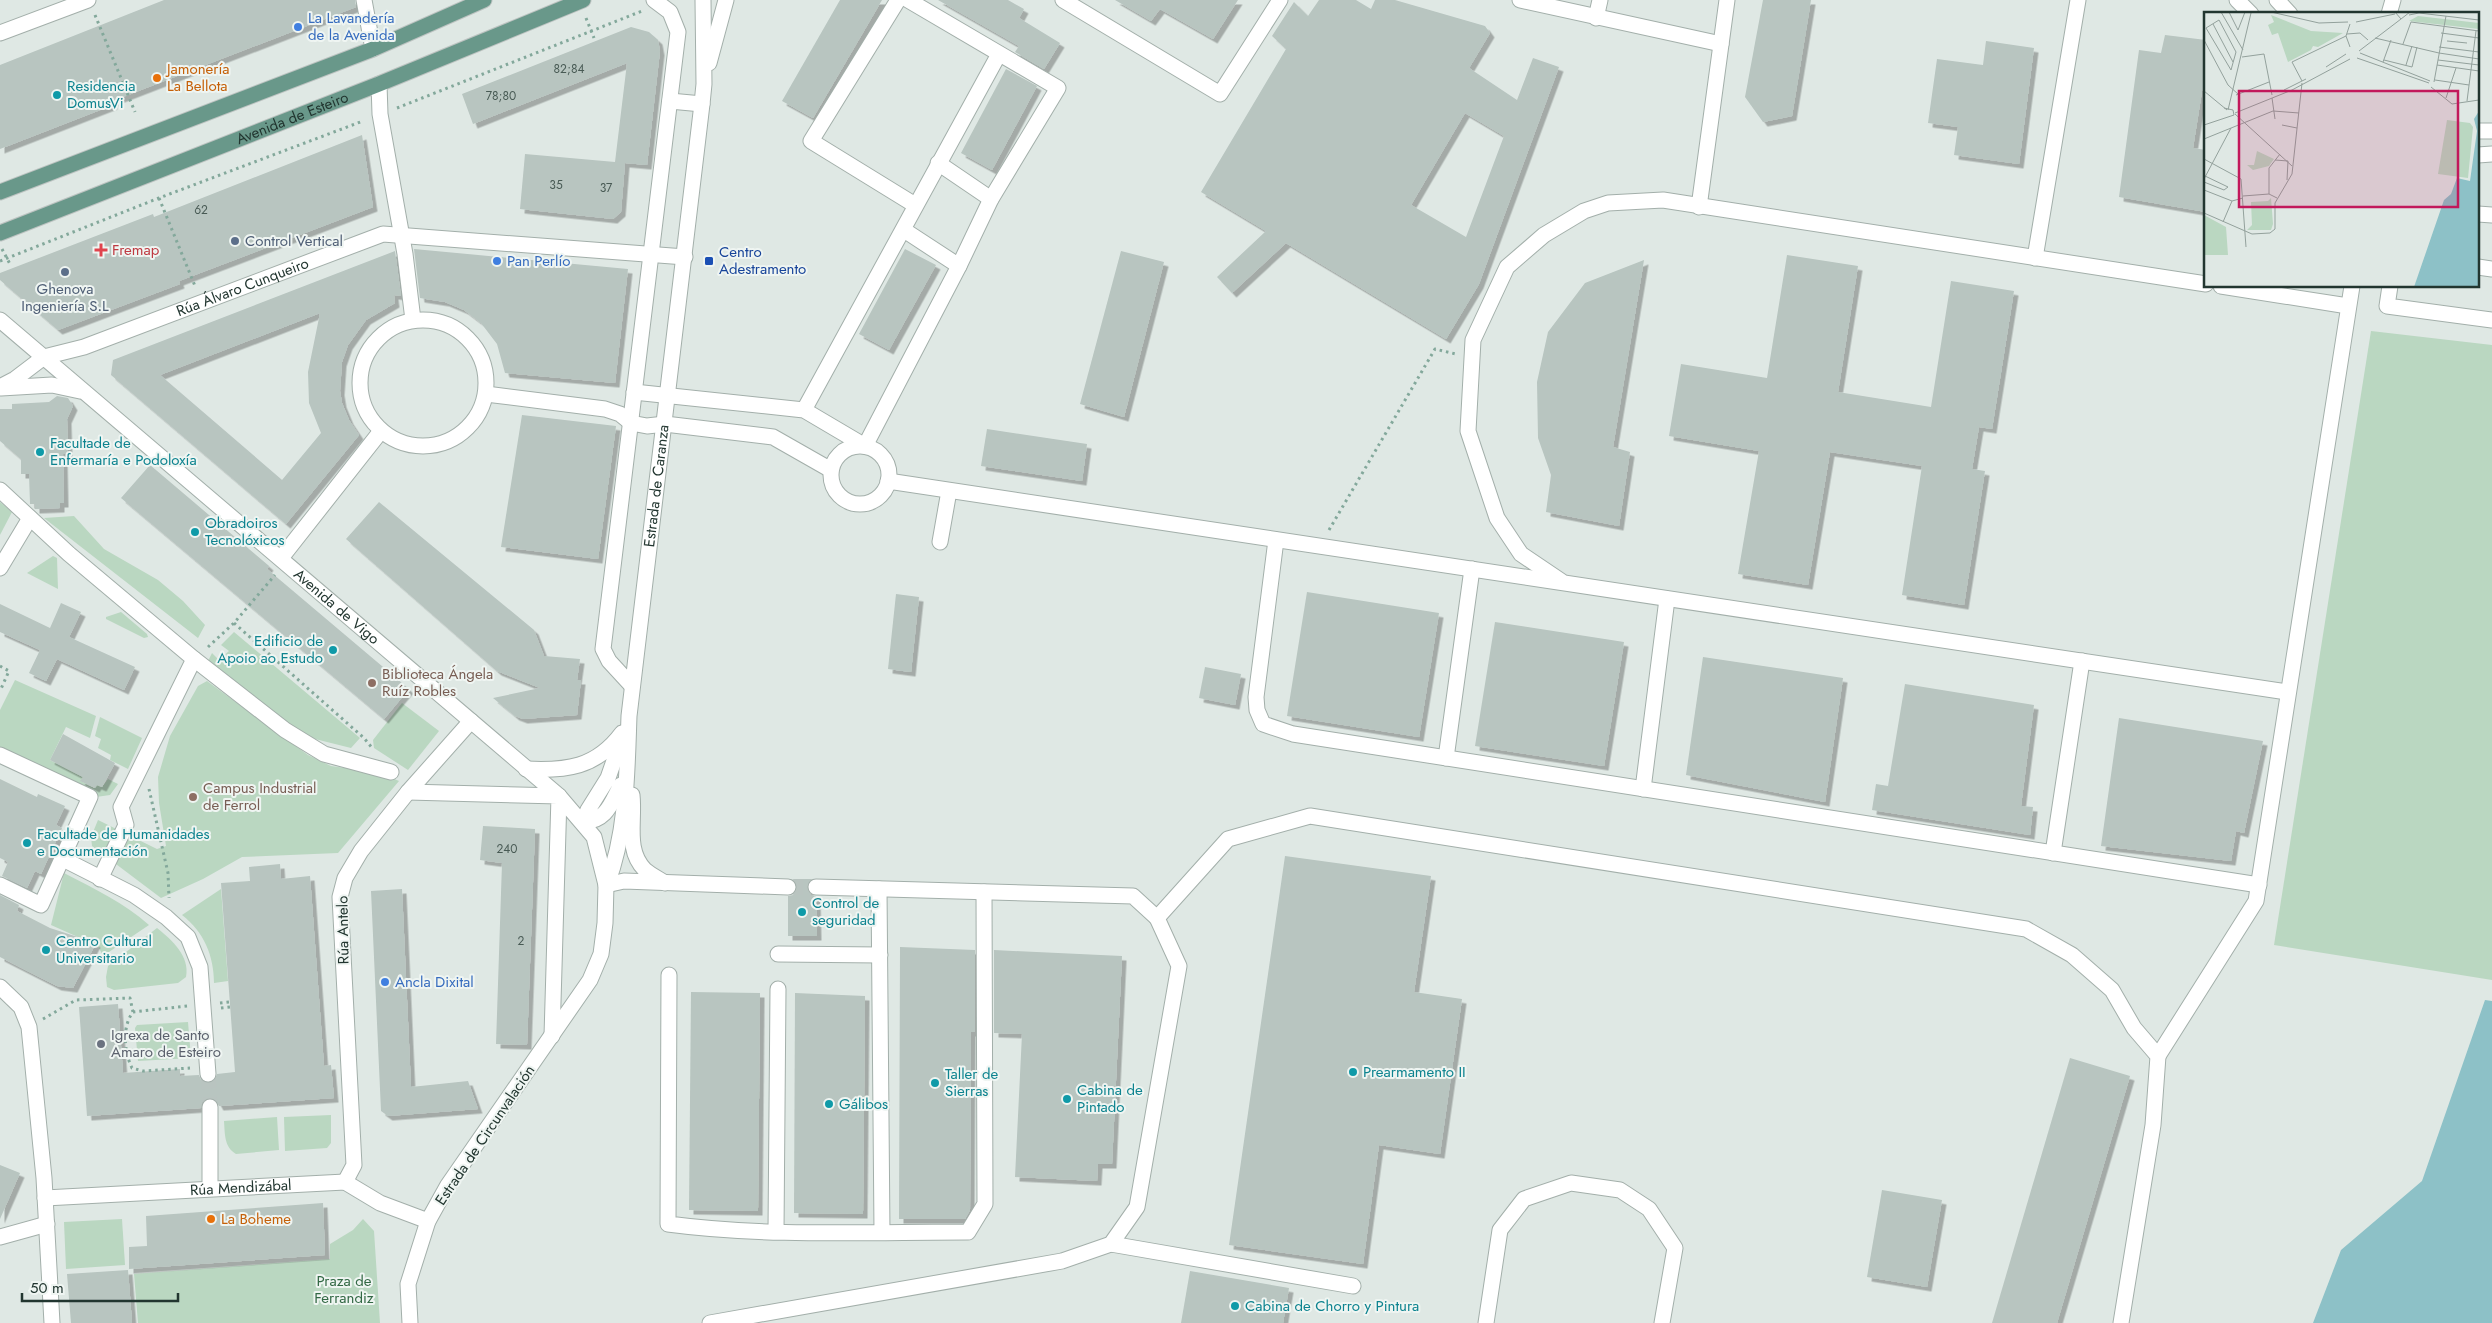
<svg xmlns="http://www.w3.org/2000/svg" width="2492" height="1323" font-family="Jost,sans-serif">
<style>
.green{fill:#bad7c1}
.water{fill:#8dc1c7}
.building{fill:#b8c5c0;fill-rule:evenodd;filter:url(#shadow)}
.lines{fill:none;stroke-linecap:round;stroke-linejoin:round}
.minor-tunnel{stroke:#b9c4c0;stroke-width:15;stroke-dasharray:15 8;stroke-linecap:butt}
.minor-casing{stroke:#a3afaa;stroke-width:17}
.major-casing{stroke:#bdc3c1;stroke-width:17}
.path{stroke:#83a89b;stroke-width:3;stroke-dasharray:2.5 4;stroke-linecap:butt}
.minor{stroke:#fff;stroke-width:15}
.major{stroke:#69988a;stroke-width:15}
.shop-dot{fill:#3f7fe0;stroke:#eff5f2;stroke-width:2}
.food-dot{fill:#e8710a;stroke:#eff5f2;stroke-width:2}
.culture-dot{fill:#0f9aa8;stroke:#eff5f2;stroke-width:2}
.service-dot{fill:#5c6f8a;stroke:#eff5f2;stroke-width:2}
.health-dot{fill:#e0444e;stroke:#eff5f2;stroke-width:2}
.transit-dot{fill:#1a4fb4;stroke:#eff5f2;stroke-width:2}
.education-dot{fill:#8d6e63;stroke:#eff5f2;stroke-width:2}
.worship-dot{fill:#6b7280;stroke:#eff5f2;stroke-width:2}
.labels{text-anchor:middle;stroke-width:4;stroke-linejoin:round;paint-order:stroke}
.number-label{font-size:12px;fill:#485a54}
.shop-label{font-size:15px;fill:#366cbe;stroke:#eff5f2;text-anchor:start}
.food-label{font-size:15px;fill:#c56008;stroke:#eff5f2;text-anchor:start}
.culture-label{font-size:15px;fill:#0d838f;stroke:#eff5f2;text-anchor:start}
.street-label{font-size:15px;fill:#223630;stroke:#eff5f2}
.service-label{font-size:15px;fill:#4e5e75;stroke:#eff5f2;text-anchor:start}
.health-label{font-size:15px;fill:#be3a42;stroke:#eff5f2;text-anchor:start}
.transit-label{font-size:15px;fill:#164399;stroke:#eff5f2;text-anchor:start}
.education-label{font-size:15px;fill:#785e54;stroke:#eff5f2;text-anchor:start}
.worship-label{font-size:15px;fill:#5b616d;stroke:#eff5f2;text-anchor:start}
.park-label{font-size:15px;fill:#326844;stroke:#eff5f2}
.inset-road{fill:none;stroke:#93a19c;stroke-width:1}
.view{fill:#c2185b;fill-opacity:0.15;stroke:#c2185b;stroke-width:2.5}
.inset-edge{fill:none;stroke:#223630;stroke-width:2.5}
</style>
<defs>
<filter id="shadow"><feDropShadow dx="4.5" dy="4.5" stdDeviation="0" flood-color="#0004"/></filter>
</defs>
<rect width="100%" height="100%" fill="#dfe8e4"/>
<g class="green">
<path d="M2371 331 2492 345V980L2274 945Z"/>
<path d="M0 502 12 512 0 535Z"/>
<path d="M74 516 104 549 158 580 183 601 205 625 198 638 44 518Z"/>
<path d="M53 556 57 558 58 589 27 573Z"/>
<path d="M121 612 147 634 148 637 144 638 106 619V617Z"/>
<path d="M234 632 360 738 351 748 315 739 298 731 208 661 212 653 219 660 229 651 221 645Z"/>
<path d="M15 680 96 716 90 738 66 727 50 760 83 777 81 781 94 788 97 785 102 787 108 779 118 784 110 795 96 797 0 747V710Z"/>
<path d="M207 681 308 755 331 766 380 773 399 781 338 853 242 857 203 879 161 898 92 846 91 837 98 820 157 849 166 846 159 803 158 777 170 736 198 686Z"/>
<path d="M402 703 439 731 408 770 374 748 373 740Z"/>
<path d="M100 717 142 738 128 769 110 760 111 755 98 748 101 739 95 736Z"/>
<path d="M64 873C95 889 124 903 149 925L103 956 98 946 51 925Z"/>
<path d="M221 889 228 981 214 983C214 956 204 932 182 915Z"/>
<path d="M157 928C172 940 190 956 186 977L178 983 114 990 107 987 106 977 108 966Z"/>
<path d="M188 1022 191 1058 138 1061 135 1028 137 1025Z"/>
<path d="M331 1115V1143L327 1148 285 1151 284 1117Z"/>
<path d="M277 1117 279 1150 236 1154C224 1147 225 1134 224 1121Z"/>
<path d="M122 1219 125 1265 66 1269 64 1222Z"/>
<path d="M363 1219 374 1231 380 1323H138L134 1274 330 1259V1244L353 1230Z"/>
</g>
<path class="water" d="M2485 1000 2492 1001V1323H2313L2341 1250 2422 1181Z"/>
<g class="building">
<path d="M164 0H355L356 7 115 100 112 103 113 105 0 149V65Z"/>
<path d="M840 0H882L813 118 782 101Z"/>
<path d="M938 0H1008L1024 9 1019 18 1060 43 1044 69 1015 52 1019 46Z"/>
<path d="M1115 0H1238L1213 39 1160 9 1151 21Z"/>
<path d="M1319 0H1356L1371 9 1375 0H1395L1485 26 1490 33 1469 68 1517 100 1533 58 1559 67 1479 284 1446 339 1286 243 1232 293 1217 277 1266 231 1201 192 1286 49 1272 36 1294 2 1308 16ZM1465 113 1504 136 1466 237 1411 205Z"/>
<path d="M1763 0H1811L1792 116 1763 122 1745 97Z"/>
<path d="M631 27 649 32 658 40 660 51 647 165 625 163 621 212 613 219 520 209 525 154 615 162 627 63 473 124 462 94Z"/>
<path d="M2165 35 2206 40V66L2193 148 2206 150V212L2119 197 2139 50 2161 53Z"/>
<path d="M1986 41 2034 48 2019 164 1954 155 1958 127 1928 123 1937 59 1983 65Z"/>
<path d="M1006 69 1037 86 992 170 961 153Z"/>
<path d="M362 135 373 207 179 281 180 284 58 330 0 280V273L153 214 154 217Z"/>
<path d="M414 249 628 269 615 383 505 373 497 344 481 323 464 310 445 302 420 298Z"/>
<path d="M905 249 936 265 889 350 859 334Z"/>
<path d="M395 251 401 296 394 295 395 303 366 320 348 345 342 362 340 391 342 403 349 420 359 435 286 524 111 375 113 360ZM320 313 308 372 309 403 321 433 282 480 160 375Z"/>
<path d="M1121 251 1164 262 1124 417 1080 404Z"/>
<path d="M1787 255 1858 266 1838 392 1931 407 1951 281 2014 291 1992 429 1979 427 1972 469 1985 471 1964 605 1902 595 1922 466 1830 452 1808 585 1738 574 1759 451 1669 436 1681 364 1767 378Z"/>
<path d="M1644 260 1613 447 1630 452 1619 526 1546 512 1551 475 1538 438 1537 382 1548 332 1585 283Z"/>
<path d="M57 396 68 398 73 406 67 419 68 454H63L64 503H60V508L35 509V504H30L29 474H21V459L0 441V409H12V404L49 402Z"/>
<path d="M522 415 616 426 598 559 501 547Z"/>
<path d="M987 429 1087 444 1082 481 981 466Z"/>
<path d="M150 465 269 566 267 569 409 689 384 719 121 498Z"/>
<path d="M379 502 534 630 544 656 580 659 577 680H581L577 715 523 719 515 716 493 698 540 688 497 671 346 539Z"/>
<path d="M1307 592 1439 613 1419 737 1287 716Z"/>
<path d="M896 594 919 597 911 672 888 669Z"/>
<path d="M61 603 81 612 69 637 135 667 124 690 57 659 46 681 29 673 40 650 0 632V604L50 628Z"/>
<path d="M1495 622 1624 642 1604 766 1475 746Z"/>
<path d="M1703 657 1843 678 1825 802 1686 775Z"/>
<path d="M1205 667 1241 674 1235 705 1199 698Z"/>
<path d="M1905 684 2034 705 2021 806 2033 807 2030 835 1872 810 1876 784 1888 786Z"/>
<path d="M2119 718 2263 741 2244 833 2236 831 2231 861 2101 846Z"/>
<path d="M63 734 115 763 102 787 97 785 95 788 80 781 83 777 50 760Z"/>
<path d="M0 779 37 797 38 794 65 806 56 825 62 828 41 874 35 871 27 888 2 876 8 862 0 858Z"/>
<path d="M483 826 535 829 527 1045 496 1044 502 863 480 860Z"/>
<path d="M1285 856 1431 876 1414 992 1462 999 1440 1154 1379 1145 1363 1264 1229 1245Z"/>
<path d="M280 864 281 879 310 876 324 1066 331 1065 334 1098 219 1106 215 1099 210 1098 202 1102 201 1108 87 1116 79 1007 118 1004 123 1073 180 1069V1076L199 1075 201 1080 208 1083 214 1081 217 1074 235 1072 221 883 250 881 249 867Z"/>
<path d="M793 879H812L807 887 811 895 816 896 817 936H788V896L793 895 797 888Z"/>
<path d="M402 889 411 1087 468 1081 478 1109 388 1116 381 1111 371 891Z"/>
<path d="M0 895 19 905 17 911 50 928 96 943 73 988 57 986 0 957Z"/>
<path d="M900 947 975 950V1032H971L970 1210 965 1219H899Z"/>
<path d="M994 950 1122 956 1112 1164H1098L1097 1181 1015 1177 1022 1034 994 1033Z"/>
<path d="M691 992 760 993 758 1211 689 1210Z"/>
<path d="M795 993 865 996 863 1214 794 1213Z"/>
<path d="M2070 1058 2130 1076 2057 1323H1992Z"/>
<path d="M0 1165 20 1173 0 1219Z"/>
<path d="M1882 1190 1942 1200 1927 1287 1867 1277Z"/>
<path d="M323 1203 325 1255 129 1269V1247L147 1246 146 1216Z"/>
<path d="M128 1270 132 1323H71L67 1274Z"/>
<path d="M1190 1271 1289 1288 1283 1323H1181Z"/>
</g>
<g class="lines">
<g class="minor-tunnel">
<path d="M788 887H816"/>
<path d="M208 1074 210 1107"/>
</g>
<defs>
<g id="minor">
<path d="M364 0 373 49"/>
<path d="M898 0 811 141 915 205"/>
<path d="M1063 0 1220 94 1280 0"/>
<path d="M1520 0 1721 44"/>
<path d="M2237 0 2251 14"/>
<path d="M2277 0 2290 14"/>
<path d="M2389 14 2393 0"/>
<path d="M1596 18 1600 0"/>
<path d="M0 33 88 0"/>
<path d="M709 63 726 0"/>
<path d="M379 84 380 114 405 254 413 320"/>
<path d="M670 101 702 104"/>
<path d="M2478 131H2492"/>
<path d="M2478 155 2492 154"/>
<path d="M938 163 991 199"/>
<path d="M1699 207 1727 0"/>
<path d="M2478 214 2492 215"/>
<path d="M904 230 959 266"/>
<path d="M2035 258 2078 0"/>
<path d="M2478 267 2492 269"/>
<path d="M2221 286 2348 306"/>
<path d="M2390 286 2387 306 2492 320"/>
<circle cx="423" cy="383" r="63"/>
<path id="s1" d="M0 320 559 796 594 837 606 885 605 923 601 954 590 980 448 1185 428 1221 408 1284 410 1323"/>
<path id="s2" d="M0 387 15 379 44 357 84 347 383 234 685 257"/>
<path d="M1 388 52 385 80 391"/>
<path d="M634 392 804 410 865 446 959 266 991 199 1058 88 908 0"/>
<path d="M486 394 605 409 620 414 631 423 647 426 665 424 773 437 831 470"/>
<path d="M804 410 999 54"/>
<circle cx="860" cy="475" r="29"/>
<path d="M888 481 2287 692"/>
<path d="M0 490 69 554 194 659 121 807 126 825 100 879"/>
<path d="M1276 540 1256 697 1257 710 1263 724 1293 734 2259 885"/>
<path d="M940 542 949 491"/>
<path d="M281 558 381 431"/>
<path d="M0 568 30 518"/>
<path d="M1561 581 1521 554 1497 518 1468 431 1473 340 1507 267 1544 235 1584 211 1608 203 1663 200 2206 284"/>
<path d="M194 659 285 730 324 754 391 772"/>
<path d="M632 686 609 661 603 649 678 32 670 12 654 0"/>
<path d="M0 755 90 797 41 905 0 885"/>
<path d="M1446 758 1472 569"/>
<path d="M526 769C566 771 596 768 622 733"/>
<path d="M621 785C611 803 607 821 583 822L588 810 608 778 623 735"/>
<path d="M1643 789 1667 599"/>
<path d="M408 792 559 796 552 1036"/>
<path d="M632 795C635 821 625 850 645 870 651 875 659 879 665 883"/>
<path d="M2053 853 2082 661"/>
<path d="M63 859 134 895 166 917 188 937 200 967 208 1074"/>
<path id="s3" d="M607 884C627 832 627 772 629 716L702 104 704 84 703 0"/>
<path d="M606 885 624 881 788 887"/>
<path d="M816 887 1133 896 1157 918 1228 839 1310 816 2026 929 2072 955 2112 990 2134 1028 2158 1056 2153 1125 2121 1323"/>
<path d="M879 889 882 1232"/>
<path d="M778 954 880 955"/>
<path d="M669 975 668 1224C766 1237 869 1232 968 1232L985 1204 984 892"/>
<path d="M0 987 21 1007 29 1027 44 1178 52 1323"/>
<path d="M2158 1056 2256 901 2352 286"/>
<path d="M210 1107V1188"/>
<path d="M345 1182 354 1165 340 897 345 878 361 851 408 792 471 721"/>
<path id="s4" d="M45 1198 345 1182 380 1203 428 1221"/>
<path d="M776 1231 778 989"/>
<path d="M0 1237 47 1224"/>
<path d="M1111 1244 1353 1286"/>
<path d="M710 1323 1062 1261 1111 1244 1137 1207 1179 966 1157 918"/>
<path d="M1486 1323 1500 1230 1524 1199 1571 1183 1620 1190 1649 1209 1675 1248 1662 1323"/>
</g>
<g id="major">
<path d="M0 192 373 49 484 0"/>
<path id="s5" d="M0 233 379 84 583 0"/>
</g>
</defs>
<use href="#minor" class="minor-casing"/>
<use href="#major" class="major-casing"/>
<g class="path">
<path d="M95 15 135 112"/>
<path d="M586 18 594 38"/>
<path d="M397 108 642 11"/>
<path d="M159 198 195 286"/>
<path d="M2 249 10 264"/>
<path d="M0 261 159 198 363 121"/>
<path d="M1329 530 1435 349 1456 354"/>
<path d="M234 623 364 738 373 749"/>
<path d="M208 647 234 623 275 575"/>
<path d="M0 666 9 671 0 691"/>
<path d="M149 789 168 873 169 898"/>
<path d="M220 1003 230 1002"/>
<path d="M187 1006 133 1012C122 1026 124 1052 132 1068L143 1071 190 1068"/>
<path d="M221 1008 230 1007"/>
<path d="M43 1019 76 1000 130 998 133 1012"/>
</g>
<use href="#minor" class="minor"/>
<use href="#major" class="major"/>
</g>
<g class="shop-dot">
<circle cx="298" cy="27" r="5"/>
<circle cx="497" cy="261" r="5"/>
<circle cx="385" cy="982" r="5"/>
</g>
<g class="food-dot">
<circle cx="157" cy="78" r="5"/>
<circle cx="211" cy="1219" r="5"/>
</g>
<g class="culture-dot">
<circle cx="57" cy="95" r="5"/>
<circle cx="40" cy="452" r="5"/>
<circle cx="195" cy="532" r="5"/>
<circle cx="333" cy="650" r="5"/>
<circle cx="27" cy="843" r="5"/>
<circle cx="802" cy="912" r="5"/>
<circle cx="46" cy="950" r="5"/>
<circle cx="1353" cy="1072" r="5"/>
<circle cx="935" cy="1083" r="5"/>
<circle cx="1067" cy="1099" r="5"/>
<circle cx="829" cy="1104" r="5"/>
<circle cx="1235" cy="1306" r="5"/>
</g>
<g class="service-dot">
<circle cx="235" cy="241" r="5"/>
<circle cx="65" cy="272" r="5"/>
</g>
<path class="health-dot" d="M98.5 242.5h5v5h5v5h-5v5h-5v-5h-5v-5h5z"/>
<rect class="transit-dot" x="704" y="256" width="10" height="10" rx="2.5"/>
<g class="education-dot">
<circle cx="372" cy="683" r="5"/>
<circle cx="193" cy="797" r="5"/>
</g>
<circle class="worship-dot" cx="101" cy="1044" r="5"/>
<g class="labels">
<g class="number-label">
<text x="569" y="73">82;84</text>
<text x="501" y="100">78;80</text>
<text x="556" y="189">35</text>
<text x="606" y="192">37</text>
<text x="201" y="214">62</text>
<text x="507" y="853">240</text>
<text x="521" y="945">2</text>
</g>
<g class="shop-label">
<text x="308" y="23">La Lavandería<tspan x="308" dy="17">de la Avenida</tspan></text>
<text x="507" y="266">Pan Perlío</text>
<text x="395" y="987">Ancla Dixital</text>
</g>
<g class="food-label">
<text x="167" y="74">Jamonería<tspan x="167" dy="17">La Bellota</tspan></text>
<text x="221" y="1224">La Boheme</text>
</g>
<g class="culture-label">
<text x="67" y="91">Residencia<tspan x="67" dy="17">DomusVi</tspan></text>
<text x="50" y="448">Facultade de<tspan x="50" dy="17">Enfermaría e Podoloxía</tspan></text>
<text x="205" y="528">Obradoiros<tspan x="205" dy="17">Tecnolóxicos</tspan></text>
<text x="323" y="646" text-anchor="end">Edificio de<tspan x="323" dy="17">Apoio ao Estudo</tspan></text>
<text x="37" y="839">Facultade de Humanidades<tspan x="37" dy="17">e Documentación</tspan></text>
<text x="812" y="908">Control de<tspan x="812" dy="17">seguridad</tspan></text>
<text x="56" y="946">Centro Cultural<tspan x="56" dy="17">Universitario</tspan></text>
<text x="1363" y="1077">Prearmamento II</text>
<text x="945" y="1079">Taller de<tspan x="945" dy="17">Sierras</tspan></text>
<text x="1077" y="1095">Cabina de<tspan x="1077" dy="17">Pintado</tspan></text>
<text x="839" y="1109">Gálibos</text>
<text x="1245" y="1311">Cabina de Chorro y Pintura</text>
</g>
<g class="street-label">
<text dy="5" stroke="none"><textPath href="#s5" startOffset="314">Avenida de Esteiro</textPath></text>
<text dy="5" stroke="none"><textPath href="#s2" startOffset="264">Rúa Álvaro Cunqueiro</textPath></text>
<text dy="5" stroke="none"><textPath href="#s3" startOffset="402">Estrada de Caranza</textPath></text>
<text dy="5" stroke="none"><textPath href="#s1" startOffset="442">Avenida de Vigo</textPath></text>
<text transform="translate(343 930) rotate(-91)" y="5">Rúa Antelo</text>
<text transform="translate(485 1135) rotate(-56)" y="5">Estrada de Circunvalación</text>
<text dy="5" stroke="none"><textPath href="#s4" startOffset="196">Rúa Mendizábal</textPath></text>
</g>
<g class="service-label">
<text x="245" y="246">Control Vertical</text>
<text x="65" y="294" text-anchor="middle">Ghenova<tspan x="65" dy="17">Ingeniería S.L</tspan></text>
</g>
<g class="health-label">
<text x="112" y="255">Fremap</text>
</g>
<g class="transit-label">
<text x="719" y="257">Centro<tspan x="719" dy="17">Adestramento</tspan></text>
</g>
<g class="education-label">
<text x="382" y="679">Biblioteca Ángela<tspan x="382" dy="17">Ruíz Robles</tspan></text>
<text x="203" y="793">Campus Industrial<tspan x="203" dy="17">de Ferrol</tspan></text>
</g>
<g class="worship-label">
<text x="111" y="1040">Igrexa de Santo<tspan x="111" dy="17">Amaro de Esteiro</tspan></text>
</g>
<g class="park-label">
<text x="344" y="1286">Praza de<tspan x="344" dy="17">Ferrandiz</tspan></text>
</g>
</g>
<g transform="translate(2204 12)">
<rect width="275" height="275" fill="#dfe8e4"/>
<path d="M67 3 107 19 139 21 114 35 109 34 107 38 84 50 74 21 68 23 64 13 70 10ZM214 4 275 11V17L205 9ZM243 108 266 111 269 115 264 166 234 162ZM53 139 70 147 65 154 49 158 43 153H50ZM67 186 69 212 67 218H43L48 213 47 190 64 189ZM0 203 22 215 24 243H0Z" fill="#bad7c1"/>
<path d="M275 99V275H210L240 188 247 182 253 166 266 169 273 119 270 107Z" fill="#8dc1c7"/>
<path class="inset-road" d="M17 0 39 38M25 0 34 18 41 0M67 0 115 11 144 10M191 0 197 7 206 0M205 3 215 1 275 8M152 10 191 2M9 12 29 50M146 12 142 24 146 35M237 21 275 26M143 22 156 21 164 28M171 26 235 41M0 28 24 73 34 82M243 29 263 31M199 32 207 10 275 19M235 35 275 40M155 39 197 7M156 41 226 69M235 41 275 47M38 45 60 42 68 83M153 46 225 71M180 48 208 55 213 35M234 48 275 53M179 50 187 28M202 53 208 34M233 53 275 59M122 55 142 42M27 58 2 16 15 8 32 40M27 58 32 40M231 68 265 73M98 69 88 50 142 24M230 70 242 4M227 75 248 92 275 88M80 78 102 67M0 79 23 98M32 83 65 70M68 86 71 107M242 86 252 56M263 89 272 19M24 98 47 1M31 101 88 78 146 47M31 102 88 154M0 113 30 103 29 98 20 96M78 113 93 116M0 127 69 99 95 101M0 147 37 167 42 235M71 148 84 149 83 168M0 167 27 116M0 170 20 178 24 175 1 164M0 178 28 189 39 186M65 182V156L76 142M39 184 65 182 73 186M0 201 48 222 66 221 71 217V191L88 162 98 71M19 210 28 189"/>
<path class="view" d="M35 79H254V195H35Z"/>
<rect width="275" height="275" class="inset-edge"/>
</g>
<path d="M22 1293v8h156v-8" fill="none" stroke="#223630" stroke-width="2.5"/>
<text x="30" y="1293" font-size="15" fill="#223630" stroke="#eff5f2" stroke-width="4" paint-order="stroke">50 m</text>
</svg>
